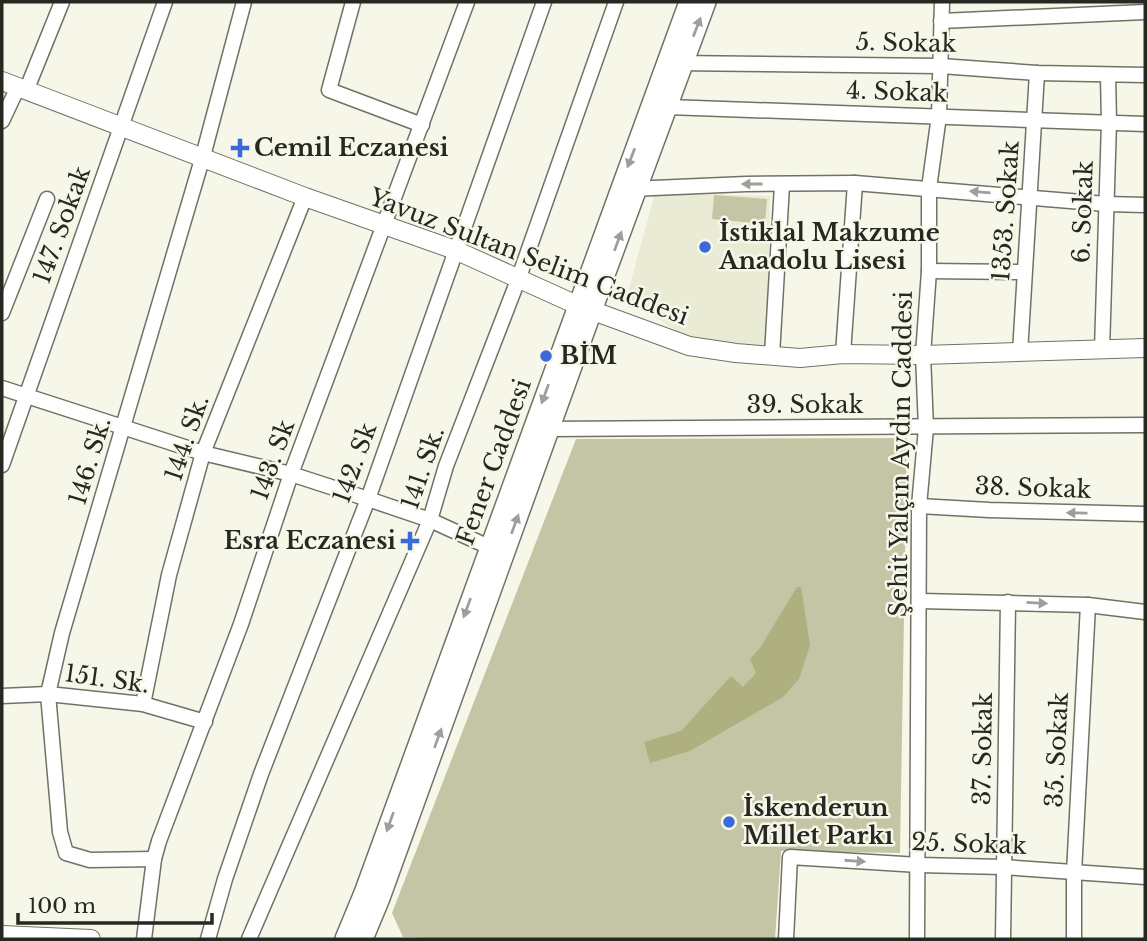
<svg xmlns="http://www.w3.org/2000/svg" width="1147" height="941" font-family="'Libre Baskerville',serif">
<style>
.built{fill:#eaebd5}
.green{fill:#c3c5a4}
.water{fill:#aeb080}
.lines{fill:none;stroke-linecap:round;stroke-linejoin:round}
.minor-casing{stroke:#717265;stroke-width:17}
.tertiary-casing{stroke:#717265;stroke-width:20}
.secondary-casing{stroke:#717265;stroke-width:22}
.minor{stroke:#fff;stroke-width:14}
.tertiary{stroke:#fff;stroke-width:18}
.secondary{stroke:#fff;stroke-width:19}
.oneway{fill:#9e9e9c}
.poi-dot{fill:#3c69d9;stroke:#f6f7e8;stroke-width:2.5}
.labels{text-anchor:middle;stroke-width:5;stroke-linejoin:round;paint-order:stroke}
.street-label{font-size:24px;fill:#282823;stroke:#f6f7e8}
.poi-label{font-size:24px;font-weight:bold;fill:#282823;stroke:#f6f7e8;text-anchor:start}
</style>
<rect width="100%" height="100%" fill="#f6f7e8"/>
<path class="built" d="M655 193 770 196 767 350 688 338 626 299Z"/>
<g class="green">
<path d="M714 195 767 199 765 224 712 219Z"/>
<path d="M907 438 900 853 781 851 775 939H460L403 937 392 913 576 439Z"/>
</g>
<path class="water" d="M797 587H801L810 645 799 679 783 697 690 751 650 763 644 742 681 731 731 676 743 687 756 673 750 659 760 648Z"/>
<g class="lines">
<defs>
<g id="minor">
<path d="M353 2 329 90 422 125"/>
<path d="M941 21 1145 12"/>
<path d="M675 63 941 66 1037 73 1145 75"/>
<path d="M26 91 62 2"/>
<path d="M660 109 668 107 1145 124"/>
<path d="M2 121 18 87"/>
<path d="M630 189 746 184 855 183 1106 204 1145 205"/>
<path d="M929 271 1023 272"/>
<path d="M2 313 47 199"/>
<path d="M1102 350 1109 122 1108 75"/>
<path d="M1020 353 1037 73"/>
<path d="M843 354 855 183"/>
<path d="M772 355 782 185"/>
<path d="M2 388 203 453 291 474 368 499 430 520 489 547"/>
<path d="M549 429 1145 425"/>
<path d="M2 465 165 2"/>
<path d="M919 506 989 510 1145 514"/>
<path d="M920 601 1088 605 1145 612"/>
<path d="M2 696 48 694 143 704 205 722"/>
<path d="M143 704 169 575 203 453 305 197"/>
<path d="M154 859 90 860 66 853 60 832 48 694 62 633 203 156 244 2"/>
<path d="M144 939 154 859 159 841 241 624 291 474 467 2"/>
<path d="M208 939 225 879 261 774 368 499 544 2"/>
<path d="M249 939 430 520 446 466 518 280 616 2"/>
<path d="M786 939 790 857 919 865 1003 867 1145 877"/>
<path d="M917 939 919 506 926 428 923 355 929 271V188L939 116 942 2"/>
<path d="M1003 939 1008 602"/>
<path d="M1074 939V873L1088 605"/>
</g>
<g id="tertiary">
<path d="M2 81 305 197 455 250 577 305 689 346 736 353 800 358 843 354 923 355 1145 348"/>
<path d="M2 935 91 939"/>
</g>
<g id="secondary">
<path d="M345 939 364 893 689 2"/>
<path d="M363 939 380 898 606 272 706 2"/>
</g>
</defs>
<use href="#minor" class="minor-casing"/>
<use href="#tertiary" class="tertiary-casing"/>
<use href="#secondary" class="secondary-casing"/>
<use href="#minor" class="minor"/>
<use href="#tertiary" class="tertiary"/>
<use href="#secondary" class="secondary"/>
</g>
<defs><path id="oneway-solid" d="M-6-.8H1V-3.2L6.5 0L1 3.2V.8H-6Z" transform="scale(1.75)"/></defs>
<g class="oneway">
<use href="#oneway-solid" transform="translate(697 27) rotate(-69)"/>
<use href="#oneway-solid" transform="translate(631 158) rotate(111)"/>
<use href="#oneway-solid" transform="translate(752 184) rotate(-180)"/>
<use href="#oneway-solid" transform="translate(980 192) rotate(-175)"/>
<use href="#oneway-solid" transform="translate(618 241) rotate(-70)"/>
<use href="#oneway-solid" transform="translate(545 394) rotate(110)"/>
<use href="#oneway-solid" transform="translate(1077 513) rotate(-179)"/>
<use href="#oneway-solid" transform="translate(515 524) rotate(-70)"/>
<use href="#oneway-solid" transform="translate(1037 603) rotate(3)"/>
<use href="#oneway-solid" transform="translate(467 608) rotate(110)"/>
<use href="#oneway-solid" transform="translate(438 738) rotate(-70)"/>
<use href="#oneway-solid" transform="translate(390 822) rotate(110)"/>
<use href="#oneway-solid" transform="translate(855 861) rotate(4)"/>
</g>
<g class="poi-dot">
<path d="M236.5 137.5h7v7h7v7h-7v7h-7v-7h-7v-7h7z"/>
<circle cx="705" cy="247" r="7"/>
<circle cx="546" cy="356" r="7"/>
<path d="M406.5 530.5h7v7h7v7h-7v7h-7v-7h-7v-7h7z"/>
<circle cx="729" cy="822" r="7"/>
</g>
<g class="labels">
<g class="street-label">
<text transform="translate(906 43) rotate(1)" y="8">5. Sokak</text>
<text transform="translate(897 92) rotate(2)" y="8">4. Sokak</text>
<text transform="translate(1006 211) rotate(-86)" y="8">1353. Sokak</text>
<text transform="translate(1083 212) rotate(-88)" y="8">6. Sokak</text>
<text transform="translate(62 225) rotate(-70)" y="8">147. Sokak</text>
<text transform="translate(529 257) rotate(21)" y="8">Yavuz Sultan Selim Caddesi</text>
<text x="805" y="413">39. Sokak</text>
<text transform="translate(187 438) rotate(-71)" y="8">144. Sk.</text>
<text transform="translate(901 454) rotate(-89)" y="8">Şehit Yalçın Aydın Caddesi</text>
<text transform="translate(273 460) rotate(-70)" y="8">143. Sk</text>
<text transform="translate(90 461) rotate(-73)" y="8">146. Sk.</text>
<text transform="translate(494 462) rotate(-70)" y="8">Fener Caddesi</text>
<text transform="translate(355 463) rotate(-70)" y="8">142. Sk</text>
<text transform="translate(423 468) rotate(-71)" y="8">141. Sk.</text>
<text transform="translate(1033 488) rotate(2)" y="8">38. Sokak</text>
<text transform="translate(107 679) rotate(8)" y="8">151. Sk.</text>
<text transform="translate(983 749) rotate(-89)" y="8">37. Sokak</text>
<text transform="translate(1057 750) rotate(-87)" y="8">35. Sokak</text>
<text transform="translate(969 844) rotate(2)" y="8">25. Sokak</text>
</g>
<g class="poi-label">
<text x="254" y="156">Cemil Eczanesi</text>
<text x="719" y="241">İstiklal Makzume<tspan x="719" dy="28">Anadolu Lisesi</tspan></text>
<text x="560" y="364">BİM</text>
<text x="396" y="549" text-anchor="end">Esra Eczanesi</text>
<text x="743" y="816">İskenderun<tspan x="743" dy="28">Millet Parkı</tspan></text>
</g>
</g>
<rect width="1147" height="941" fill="none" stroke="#282823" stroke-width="7"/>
<path d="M18 913v10h194v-10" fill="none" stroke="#282823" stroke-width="3.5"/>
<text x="28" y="913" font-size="21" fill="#282823" stroke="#f6f7e8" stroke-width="5" paint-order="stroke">100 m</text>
</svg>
